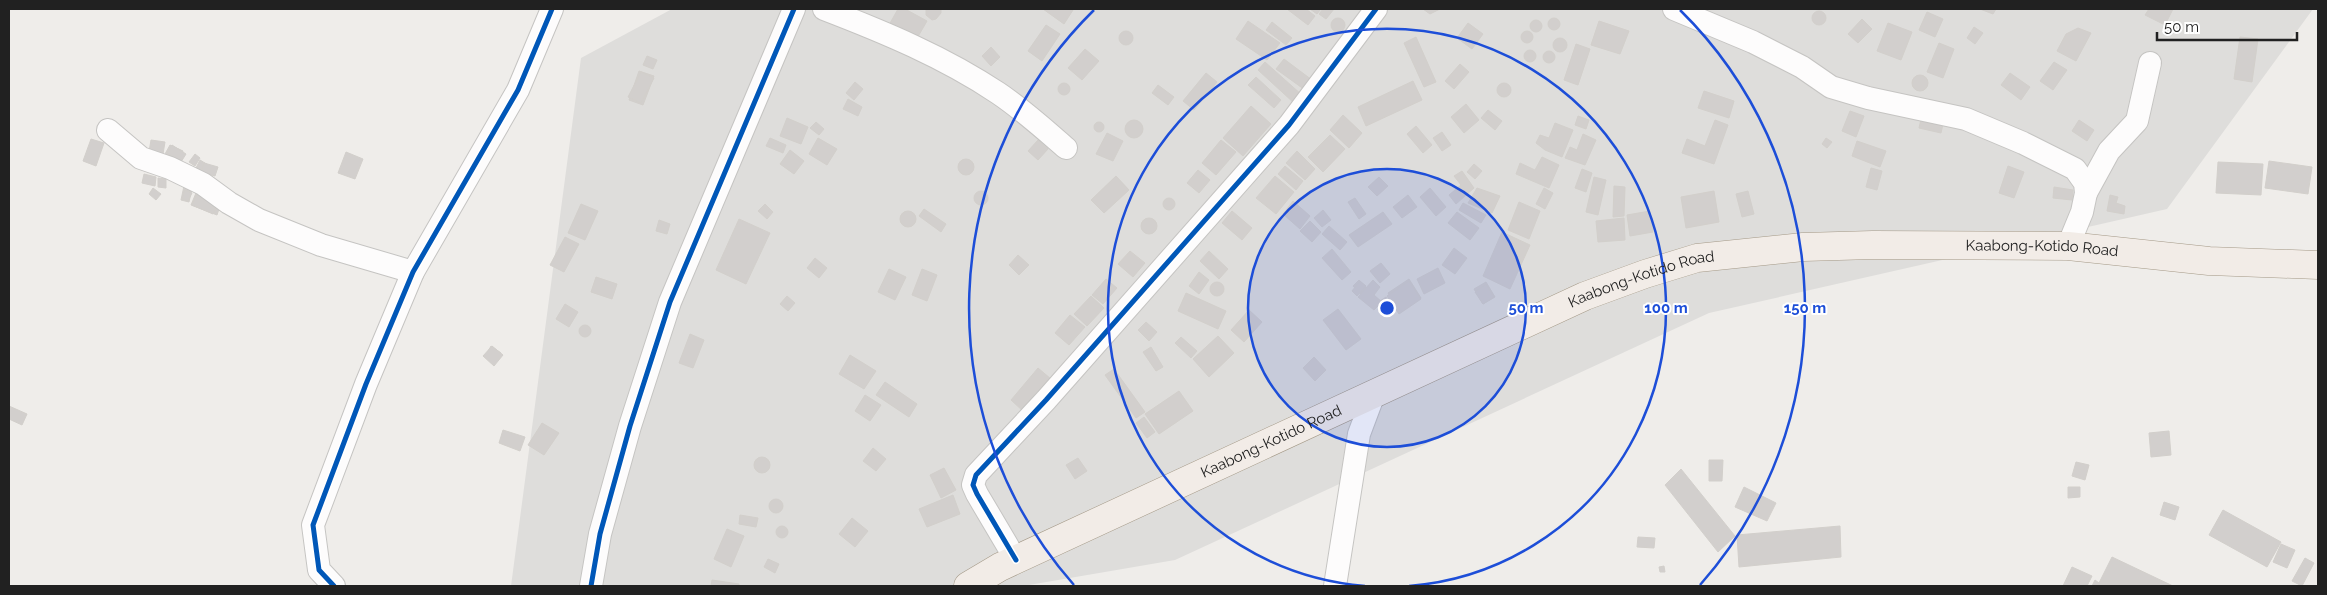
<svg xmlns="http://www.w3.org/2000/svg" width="2327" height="595" font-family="Raleway,sans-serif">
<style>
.residential{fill:#dedddb}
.building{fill:#d2cfcd;stroke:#d2cfcb}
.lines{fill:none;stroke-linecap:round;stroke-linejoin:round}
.minor-casing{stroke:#c5c4c2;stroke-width:24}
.major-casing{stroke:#a49987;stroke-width:29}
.minor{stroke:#fdfcfc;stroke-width:22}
.major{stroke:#f2ece7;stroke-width:28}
.cycleway-casing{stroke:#fff;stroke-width:8}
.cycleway{stroke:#0057b8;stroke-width:5}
.ring{fill:none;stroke:#1d4ed8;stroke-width:2.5}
.labels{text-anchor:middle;stroke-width:4;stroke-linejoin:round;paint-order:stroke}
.street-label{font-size:15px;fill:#212121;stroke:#fff}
.centre{fill:#1d4ed8;stroke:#fff;stroke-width:2.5}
.ring-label{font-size:15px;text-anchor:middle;font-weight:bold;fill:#1d4ed8;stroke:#fff;stroke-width:4;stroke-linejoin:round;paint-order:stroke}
</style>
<rect width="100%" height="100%" fill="#efedea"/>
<path class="residential" d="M672 9H2313L2167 209 1709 313 1175 560 1023 586H511L581 58Z"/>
<g class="building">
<path d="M898 9H905L927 21 916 40 889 25Z"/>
<path d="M926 9H941V13L936 19 932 20 926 15Z"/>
<path d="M1043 9H1071L1073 10 1064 24Z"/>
<path d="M1287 9H1306L1315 16 1308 25Z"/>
<path d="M1310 9H1321L1317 14Z"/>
<path d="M1323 9H1334L1326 19 1319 14Z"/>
<path d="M1423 9H1440L1430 14Z"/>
<path d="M1980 9H1996L1993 14Z"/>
<path d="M2149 9H2173L2165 25 2145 15Z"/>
<circle cx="1819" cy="18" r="7"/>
<path d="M1927 12 1943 19 1935 37 1919 30Z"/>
<circle cx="1554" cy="24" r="6"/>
<circle cx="1338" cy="25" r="7"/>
<path d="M1862 19 1872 29 1858 43 1848 34Z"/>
<circle cx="1536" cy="26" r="6"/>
<path d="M1248 21 1280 43 1267 60 1236 39Z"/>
<path d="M1599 21 1629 31 1620 54 1591 45Z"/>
<path d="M1272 22 1292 38 1286 45 1266 30Z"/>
<path d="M1468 23 1483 34 1472 49 1457 38Z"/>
<path d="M1888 23 1912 32 1901 60 1877 51Z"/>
<path d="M1046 25 1060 34 1042 61 1028 51Z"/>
<path d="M1974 27 1983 33 1975 44 1967 38Z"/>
<path d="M2078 28 2091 33 2076 61 2057 51 2066 34Z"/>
<circle cx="1126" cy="38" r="7"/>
<circle cx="1527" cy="37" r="6"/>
<path d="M1416 37 1436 82 1424 87 1404 43Z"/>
<path d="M2240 37 2258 39 2252 82 2234 79Z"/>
<circle cx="1560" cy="45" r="7"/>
<path d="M1939 43 1954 49 1943 78 1927 72Z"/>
<path d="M1576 44 1590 49 1578 85 1564 80Z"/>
<path d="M991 47 1000 57 991 66 982 56Z"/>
<path d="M1085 49 1099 61 1082 80 1068 68Z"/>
<circle cx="1530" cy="56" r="6"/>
<circle cx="1549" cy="57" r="6"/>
<path d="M647 56 657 60 653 69 643 65Z"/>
<path d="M1284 59 1312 80 1305 90 1276 69Z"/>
<path d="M1265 62 1302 95 1294 103 1258 70Z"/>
<path d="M2054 62 2067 70 2053 90 2040 81Z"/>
<path d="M1460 64 1469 72 1454 89 1445 81Z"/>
<path d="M639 71 654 76 643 105 629 100Z"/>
<path d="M641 72 654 78 641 103 628 97Z"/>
<path d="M1206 73 1217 82 1194 110 1183 101Z"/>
<path d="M2010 73 2030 87 2021 100 2001 85Z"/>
<circle cx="1920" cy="83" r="8"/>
<path d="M1256 77 1281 100 1274 108 1248 85Z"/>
<path d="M1413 81 1422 100 1366 126 1358 107Z"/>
<path d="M855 82 863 89 854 100 846 93Z"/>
<circle cx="1064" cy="89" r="6"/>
<circle cx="1504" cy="90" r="7"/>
<path d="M1158 85 1174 97 1168 105 1152 93Z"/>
<path d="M1704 91 1734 101 1729 118 1698 108Z"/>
<path d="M848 99 862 107 858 116 843 109Z"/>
<path d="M1466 104 1479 120 1464 133 1451 117Z"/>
<path d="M1251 106 1271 124 1243 156 1223 138Z"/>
<path d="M1488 110 1502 121 1495 130 1481 118Z"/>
<path d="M1850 111 1864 116 1856 137 1842 131Z"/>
<path d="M1343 115 1362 133 1349 148 1330 130Z"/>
<path d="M1578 116 1589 120 1586 129 1575 125Z"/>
<path d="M787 118 808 127 801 144 780 136Z"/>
<path d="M1921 119 1943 124 1941 133 1919 128Z"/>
<path d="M1715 120 1728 125 1714 164 1682 153 1687 139 1705 146Z"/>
<path d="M2079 120 2094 130 2087 141 2072 131Z"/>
<circle cx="1134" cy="129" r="9"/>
<circle cx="1099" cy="127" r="5"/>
<path d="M816 122 824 129 819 135 810 128Z"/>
<path d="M1555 123 1573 130 1562 157 1545 150 1536 143 1540 135 1549 138Z"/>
<path d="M1416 126 1432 145 1423 153 1407 134Z"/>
<path d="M1442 132 1451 145 1442 151 1433 138Z"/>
<path d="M1107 133 1123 141 1113 161 1096 154Z"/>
<path d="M1583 134 1596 140 1585 165 1565 158 1570 147 1577 150Z"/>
<path d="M1330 135 1345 149 1323 172 1308 157Z"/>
<path d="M770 138 786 145 783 153 766 146Z"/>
<path d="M818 138 837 149 827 165 809 154Z"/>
<path d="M1826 138 1832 142 1827 148 1822 144Z"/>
<path d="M91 139 104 143 96 166 83 161Z"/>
<path d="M151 140 165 142 163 154 149 152Z"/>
<path d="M1038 140 1048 149 1038 160 1028 151Z"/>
<path d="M1221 140 1236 152 1216 175 1202 163Z"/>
<path d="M1857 141 1886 151 1880 167 1852 156Z"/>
<path d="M170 145 183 151 179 161 165 154Z"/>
<path d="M172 145 186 154 181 162 167 153Z"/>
<path d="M790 150 804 161 794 174 780 164Z"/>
<path d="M1297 151 1315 169 1305 180 1286 163Z"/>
<path d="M346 152 363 159 355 179 338 173Z"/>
<path d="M195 154 200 158 195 166 189 162Z"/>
<path d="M1542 157 1559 165 1549 188 1516 174 1520 163 1535 170Z"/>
<circle cx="966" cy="167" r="8"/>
<path d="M200 160 213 168 209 176 196 168Z"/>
<path d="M2269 161 2312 167 2308 194 2265 188Z"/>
<path d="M2218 162 2263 164 2261 195 2216 193Z"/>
<path d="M204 163 218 167 215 176 201 172Z"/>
<path d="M1474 164 1482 171 1475 179 1467 172Z"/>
<path d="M1285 166 1303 181 1296 190 1278 174Z"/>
<path d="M2008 166 2024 172 2014 198 1999 193Z"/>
<path d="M1871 168 1882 171 1877 190 1866 187Z"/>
<path d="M1582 169 1592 173 1586 192 1575 188Z"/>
<path d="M1198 170 1210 180 1199 193 1187 183Z"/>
<path d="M1462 171 1474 188 1456 204 1449 195 1461 185 1454 176Z"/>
<path d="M144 174 156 177 155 186 142 183Z"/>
<path d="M1116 176 1129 190 1104 213 1091 200Z"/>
<path d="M1275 176 1294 192 1276 214 1256 198Z"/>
<path d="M1379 177 1388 186 1377 196 1368 187Z"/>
<path d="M1594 177 1606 180 1598 215 1586 212Z"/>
<path d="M158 178 166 179V188L158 187Z"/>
<path d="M184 186 192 188 189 202 181 200Z"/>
<path d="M1614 186 1625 187 1624 216 1613 217Z"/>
<path d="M2054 187 2073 190 2072 200 2053 198Z"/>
<path d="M153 188 161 194 156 200 149 194Z"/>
<path d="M1430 188 1446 207 1436 216 1420 197Z"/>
<path d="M1477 188 1500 196 1492 213 1468 203Z"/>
<path d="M1544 188 1553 193 1545 209 1536 204Z"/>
<path d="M185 190 192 193 188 201 182 198Z"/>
<path d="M1714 191 1719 222 1686 228 1681 197Z"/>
<path d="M1748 191 1754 214 1742 217 1736 194Z"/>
<circle cx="981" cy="198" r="7"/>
<path d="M196 193 221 203 217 215 191 205Z"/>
<path d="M197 194 218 203 213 214 192 205Z"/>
<path d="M1408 195 1417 207 1402 218 1393 207Z"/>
<path d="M2110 195 2118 197 2116 203 2125 206 2124 214 2107 211Z"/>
<circle cx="1169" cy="204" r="6"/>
<path d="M1355 198 1366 214 1359 219 1348 202Z"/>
<path d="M1293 201 1310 216 1300 229 1283 214Z"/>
<path d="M1519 202 1540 211 1529 239 1508 230Z"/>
<path d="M1463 203 1486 215 1481 223 1459 210Z"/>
<path d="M581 204 598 211 585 240 568 233Z"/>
<path d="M765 204 773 212 767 219 758 211Z"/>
<path d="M924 209 946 224 941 232 919 216Z"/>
<path d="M1323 210 1331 220 1322 227 1314 218Z"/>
<circle cx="908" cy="219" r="8"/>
<path d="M1232 211 1252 228 1242 240 1222 223Z"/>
<path d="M1650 211 1653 232 1630 236 1627 215Z"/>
<path d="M1383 212 1392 224 1358 247 1349 235Z"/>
<path d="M1457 212 1479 228 1470 240 1448 223Z"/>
<path d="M1624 218 1625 240 1598 242 1596 221Z"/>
<circle cx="1149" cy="226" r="8"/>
<path d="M739 219 770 233 746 284 716 270Z"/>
<path d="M659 220 670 224 667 234 656 231Z"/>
<path d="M1310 221 1321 232 1312 242 1300 231Z"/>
<path d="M1329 226 1347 242 1340 250 1322 234Z"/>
<path d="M1502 232 1530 245 1510 289 1483 276Z"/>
<path d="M565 237 579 244 564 272 550 265Z"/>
<path d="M1454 248 1467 258 1455 274 1442 265Z"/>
<path d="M1332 249 1351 272 1342 280 1322 258Z"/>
<path d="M1130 251 1145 263 1133 277 1118 264Z"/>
<path d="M1209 251 1228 269 1219 279 1200 261Z"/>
<path d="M1018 255 1029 265 1019 275 1009 265Z"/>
<path d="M815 258 827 268 819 278 807 268Z"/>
<path d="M1381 263 1390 274 1380 283 1370 271Z"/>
<path d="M1438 268 1445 283 1424 294 1417 279Z"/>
<path d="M889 269 906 277 895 300 878 292Z"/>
<path d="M922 269 937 275 927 301 912 295Z"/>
<path d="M1199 272 1209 280 1199 294 1189 286Z"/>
<path d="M596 277 617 284 612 299 591 292Z"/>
<path d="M1106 279 1117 288 1103 304 1092 295Z"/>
<path d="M1409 279 1421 298 1400 312 1388 293Z"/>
<path d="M1359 280 1380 302 1374 308 1353 286Z"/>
<path d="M1373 280 1380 287 1374 295 1382 302 1374 310 1358 297Z"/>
<path d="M1360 281 1366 286 1357 296 1352 291Z"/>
<path d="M1409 281 1421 299 1399 314 1387 296Z"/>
<path d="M1486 282 1495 297 1483 304 1474 289Z"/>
<circle cx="1217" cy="289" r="7"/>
<path d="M1486 284 1494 297 1483 304 1475 292Z"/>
<path d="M1186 293 1226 311 1218 329 1178 311Z"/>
<path d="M787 296 795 303 788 311 780 304Z"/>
<path d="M1091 296 1104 308 1087 326 1074 314Z"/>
<path d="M1386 297 1395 311 1389 314 1380 301Z"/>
<path d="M565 304 578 312 569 327 556 319Z"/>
<path d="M1338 309 1361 339 1346 350 1323 320Z"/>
<path d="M1249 310 1262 322 1244 342 1231 330Z"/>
<path d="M1070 315 1085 327 1069 345 1055 333Z"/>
<path d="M1146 322 1157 332 1149 341 1138 330Z"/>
<circle cx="585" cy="331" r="6"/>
<path d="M690 334 704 340 693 368 679 363Z"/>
<path d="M1218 336 1234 353 1209 377 1193 359Z"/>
<path d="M1181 337 1197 351 1191 358 1175 343Z"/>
<path d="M491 346 501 353 495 363 485 357Z"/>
<path d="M492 346 503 355 494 366 483 356Z"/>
<path d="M1151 347 1163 367 1156 371 1143 352Z"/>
<path d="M850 355 876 371 864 389 839 374Z"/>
<path d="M1314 357 1326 370 1315 381 1303 368Z"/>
<path d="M1038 368 1051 379 1024 412 1011 400Z"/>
<path d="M1114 369 1145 412 1136 418 1105 375Z"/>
<path d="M885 382 917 404 909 417 876 395Z"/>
<path d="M1179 391 1193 411 1159 434 1145 414Z"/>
<path d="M865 395 881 405 870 421 855 411Z"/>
<path d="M9 406 27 414 22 425 9 419Z"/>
<path d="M1144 417 1155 432 1147 438 1136 423Z"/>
<path d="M542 423 559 433 544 455 528 445Z"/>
<path d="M503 430 525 437 520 451 499 443Z"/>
<path d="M2169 431 2171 455 2151 457 2149 433Z"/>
<path d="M873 448 886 459 876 471 863 461Z"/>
<circle cx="762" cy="465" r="8"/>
<path d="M1078 458 1087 471 1075 479 1066 465Z"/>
<path d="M1709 460H1723L1722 481H1709Z"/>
<path d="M2076 462 2089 465 2085 480 2072 476Z"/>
<path d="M944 468 956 490 941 498 930 475Z"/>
<path d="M1681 469 1735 536 1718 552 1665 485Z"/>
<path d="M1744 487 1776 503 1767 521 1735 507Z"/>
<path d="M2068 487H2080V497L2068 498Z"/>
<path d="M953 495 960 514 927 527 919 509Z"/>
<circle cx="776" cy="506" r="7"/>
<path d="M2164 502 2179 507 2175 520 2160 515Z"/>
<path d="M2223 510 2281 542 2267 567 2209 535Z"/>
<path d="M740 515 758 518 756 527 739 524Z"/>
<path d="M852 518 868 531 855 547 839 534Z"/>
<circle cx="782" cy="532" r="6"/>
<path d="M1840 526 1841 557 1739 567 1737 535Z"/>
<path d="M727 529 744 536 731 567 714 559Z"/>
<path d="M1638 537 1655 538 1654 548 1637 547Z"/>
<path d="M2281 544 2295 550 2287 568 2273 562Z"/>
<path d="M2112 557 2173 586H2092L2095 580 2099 583Z"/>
<path d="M2305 558 2314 563 2302 586 2292 581Z"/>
<path d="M768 559 779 564 775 573 764 567Z"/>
<path d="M1664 566 1665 572H1660L1659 567Z"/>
<path d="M2072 567 2092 576 2087 586H2063Z"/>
<path d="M712 580 739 584V586H711Z"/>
</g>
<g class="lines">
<defs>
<g id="minor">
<path d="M824 9C884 32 944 57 998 93 1022 109 1044 129 1066 148"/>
<path d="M1674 9 1753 42 1802 67 1831 87 1868 98 1966 119 2023 143 2075 169 2085 183 2086 193 2082 212 2068 246"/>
<path d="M108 130 141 158 170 168 203 184 229 203 259 220 321 245 413 272"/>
<path d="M2086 193 2109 151 2137 121 2150 63"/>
<path d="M1016 560 977 494 973 485 976 475 1046 400 1289 125 1376 9"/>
<path d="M334 586 319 570 313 525 366 384 413 272 518 90 552 9"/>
<path d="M591 586 600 534 630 426 670 302 794 9"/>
<path d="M1335 586 1359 434 1374 394"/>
</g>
<g id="major">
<path id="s1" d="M968 586 1000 567 1585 296 1645 274 1697 258 1803 247 1873 245 2068 246 2209 261 2318 265"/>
</g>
</defs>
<use href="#minor" class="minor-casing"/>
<use href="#major" class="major-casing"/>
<use href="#minor" class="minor"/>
<use href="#major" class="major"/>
<defs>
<g id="cycleway">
<path d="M1016 560 977 494 973 485 976 475 1046 400 1289 125 1376 9"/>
<path d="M334 586 319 570 313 525 366 384 413 272 518 90 552 9"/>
<path d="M591 586 600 534 630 426 670 302 794 9"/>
</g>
</defs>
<use href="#cycleway" class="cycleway-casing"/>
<use href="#cycleway" class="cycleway"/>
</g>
<circle cx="1387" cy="308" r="139" fill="#1d4ed8" fill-opacity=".12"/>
<g class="ring">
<circle cx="1387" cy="308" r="139"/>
<path d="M1365 586A279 279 0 1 1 1409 586"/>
<path d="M1074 585A418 418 0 0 1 1094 10M1680 10A418 418 0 0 1 1700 585"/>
</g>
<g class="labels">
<g class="street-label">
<text dy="5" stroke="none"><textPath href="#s1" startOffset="1146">Kaabong-Kotido Road</textPath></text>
<text dy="5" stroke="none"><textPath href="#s1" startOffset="741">Kaabong-Kotido Road</textPath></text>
<text dy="5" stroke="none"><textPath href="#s1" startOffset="336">Kaabong-Kotido Road</textPath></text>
</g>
</g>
<circle cx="1387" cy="308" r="8" class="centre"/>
<g class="ring-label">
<text x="1526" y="313">50 m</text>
<text x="1666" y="313">100 m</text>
<text x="1805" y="313">150 m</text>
</g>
<rect width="2327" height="595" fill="none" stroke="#212121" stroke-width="20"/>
<path d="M2157 32v8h140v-8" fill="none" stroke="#212121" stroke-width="2.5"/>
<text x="2164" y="32" font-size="15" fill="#212121" stroke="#ffffff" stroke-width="4" paint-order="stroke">50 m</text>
</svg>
